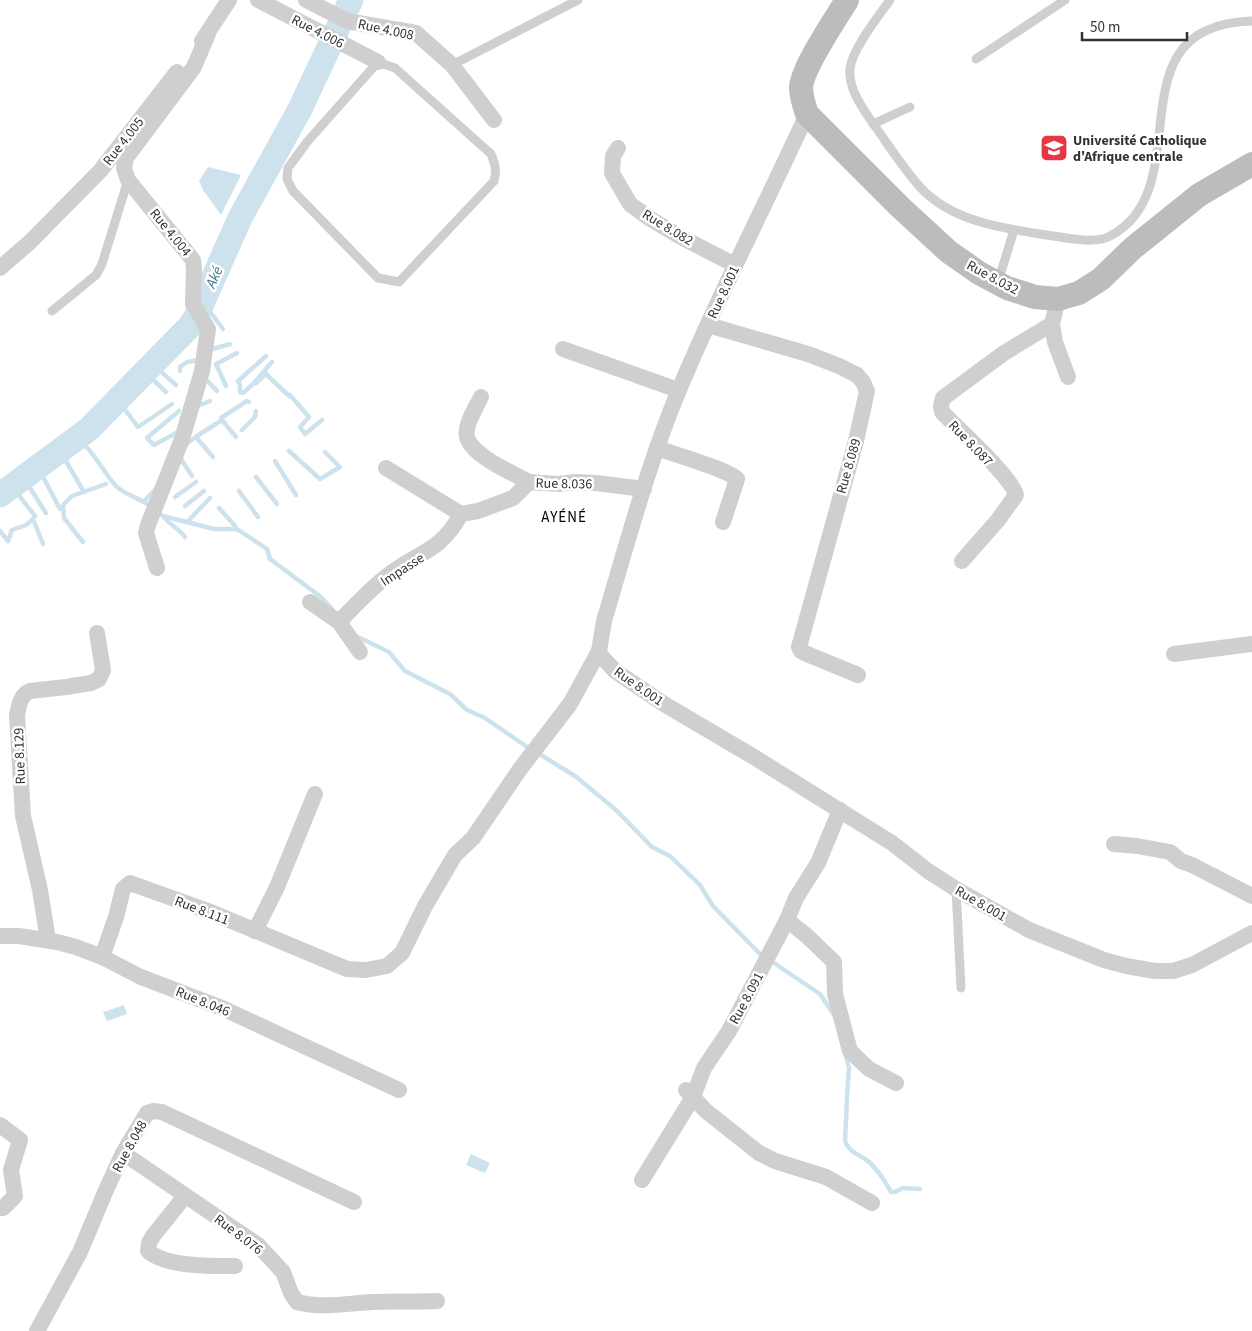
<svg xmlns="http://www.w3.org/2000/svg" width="1252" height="1331" font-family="'Source Sans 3',sans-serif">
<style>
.water{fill:#cee2ee}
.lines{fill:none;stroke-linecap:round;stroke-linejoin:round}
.stream{stroke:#cee2ee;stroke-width:4.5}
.river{stroke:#cee2ee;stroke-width:25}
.lane{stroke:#cfcfcf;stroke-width:9}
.street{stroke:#cfcfcf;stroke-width:16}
.secondary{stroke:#bcbcbc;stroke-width:24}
.labels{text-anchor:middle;stroke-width:5;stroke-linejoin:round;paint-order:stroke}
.street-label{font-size:14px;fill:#323232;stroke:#fff}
.poi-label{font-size:14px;font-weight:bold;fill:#323232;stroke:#fff;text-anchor:start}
.water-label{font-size:15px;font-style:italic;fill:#3e7597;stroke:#fff}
.neighbourhood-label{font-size:15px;letter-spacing:1px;fill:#000;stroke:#fff}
</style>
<rect width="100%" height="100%" fill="#fff"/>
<g class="water">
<path d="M208 167 241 175 221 215 203 190 199 181Z"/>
<path d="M124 1005 127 1014 107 1021 103 1012Z"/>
<path d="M471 1154 490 1163 485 1173 466 1165Z"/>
</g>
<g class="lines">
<g class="stream">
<path d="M208 309 223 329"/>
<path d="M209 349V350L230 344"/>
<path d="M266 356 238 381 240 385V392L243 393C255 384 262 373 272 362"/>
<path d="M158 369 176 385"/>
<path d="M180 371V367L187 362 199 360"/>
<path d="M150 377 166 392"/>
<path d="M205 378 217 391"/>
<path d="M256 383 266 374 289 396 290 395 309 417 300 427 305 434 322 420"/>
<path d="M226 386 216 364 237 353"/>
<path d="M123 407 138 427 172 404"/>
<path d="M195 407 210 401"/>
<path d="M179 411 147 438 154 445 180 431"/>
<path d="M221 418 247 401 249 402"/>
<path d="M242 430 255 417 256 411"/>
<path d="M197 436 222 420 236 437"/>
<path d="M79 440C95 452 102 471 116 486 125 495 140 498 150 506"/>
<path d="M186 444 196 437 213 457"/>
<path d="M289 451 320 479 340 467 325 452"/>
<path d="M63 456 84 492"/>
<path d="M179 456 192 476"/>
<path d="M275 461 296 495"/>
<path d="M41 473 60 509"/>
<path d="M256 477 277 504"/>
<path d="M28 485 46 513"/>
<path d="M239 491 258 517"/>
<path d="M17 493 35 516"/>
<path d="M175 497 196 482"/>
<path d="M145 500 156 489"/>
<path d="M185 506 204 491"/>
<path d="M219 508 236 527"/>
<path d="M156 511 163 516 214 529H235L240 531 267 549 270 559 321 597 332 609"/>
<path d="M164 517C170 525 179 529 185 537"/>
<path d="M189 520 210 498"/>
<path d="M0 531 8 541"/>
<path d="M8 541 12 530 26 525 33 519 43 544"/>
<path d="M83 542 64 518 63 505 72 496 106 484"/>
<path d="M356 636 389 652 405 671 450 694 467 710 485 718 530 749"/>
<path d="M536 752 575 776 616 810 652 847 670 856"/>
<path d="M672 858 700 885 713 906 760 954"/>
<path d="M771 961 820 994 834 1015"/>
<path d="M846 1056 849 1068 847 1096"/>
<path d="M847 1098 845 1141C849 1153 860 1154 869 1162 878 1170 885 1181 891 1192H895L903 1188 920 1189"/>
</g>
<path class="river" d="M0 495 89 429 189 327 196 317 240 218 300 109 351 0"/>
<g class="lane">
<path d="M890 0C878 17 852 49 850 69 848 90 865 112 877 129 891 149 904 169 920 187 953 223 1007 229 1053 236 1070 238 1096 245 1112 235 1201 185 1109 25 1252 21"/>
<path d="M976 59 1065 0"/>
<path d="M378 62 395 68 491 154C495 164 497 171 494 181L399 282 378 278 293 191 287 179 288 168 307 142Z"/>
<path d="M452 65 578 0"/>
<path d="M873 124 910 107"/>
<path d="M998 282 1014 230"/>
<path d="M52 311 96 275 102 264 128 180"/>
<path d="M956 889 961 988"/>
</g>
<g class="street">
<path d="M258 0 378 62"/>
<path d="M306 0 347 21 416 33 452 65 494 120"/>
<path d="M202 41 229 0"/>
<path d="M807 114C765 206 718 296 679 390 648 464 627 544 604 621L599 651 602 657 615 671 664 704 754 757 892 843 928 871 956 889 1029 930 1104 960 1126 966 1155 971H1173L1192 965 1252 933"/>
<path d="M618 148 613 156 612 173 630 204 649 218 679 236 735 265"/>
<path d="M0 268 30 242 101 170 177 72"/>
<path d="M1052 324 1055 342 1068 377"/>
<path d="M708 325 808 354 839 366 857 375 863 382 867 391 856 441 799 647 801 651 807 654 858 675"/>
<path d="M563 349 678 390"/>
<path d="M481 397C476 408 464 425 467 437 472 456 513 473 529 482"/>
<path d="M657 448C673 454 727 469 737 479L723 522"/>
<path d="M386 468 461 514 478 511 513 498 529 482 558 484 576 482 596 483 644 489"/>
<path d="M962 561 998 520 1016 495C1011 476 958 429 942 412L941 406 943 398 1004 353 1052 324 1058 299"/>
<path d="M157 568 146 533 148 525 182 439 202 371 208 329 193 304 194 269 193 260 128 180 124 168 126 158 194 67 208 34"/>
<path d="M310 602 339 622 360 652"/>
<path d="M339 622C355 605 372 587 391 573 421 551 441 551 461 514"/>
<path d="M1174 654 1252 644"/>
<path d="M1114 844 1137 846 1170 852 1181 861 1192 865 1252 896"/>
<path d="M787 920 807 936 834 962 835 994 850 1051 869 1069 896 1083"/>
<path d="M255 931 277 887 315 794"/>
<path d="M0 936H19L57 942 76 947 102 957 141 977 222 1008 399 1090"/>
<path d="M48 940 40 890 23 816 17 715C19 706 20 695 30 691L66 687 91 683 99 679 103 670 97 633"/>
<path d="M102 957 116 917 123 889 130 883 208 911 347 969 366 970 387 966 402 953 425 906 455 855 473 838 520 769 570 704 599 651"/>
<path d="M686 1090 706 1111 759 1153 775 1161 826 1177 872 1203"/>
<path d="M0 1125 20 1140 11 1170 15 1196 3 1208H0"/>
<path d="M123 1153 258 1245 283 1272 291 1293 297 1302C322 1309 348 1303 374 1302 395 1301 416 1302 437 1301"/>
<path d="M642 1180 693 1097 704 1068 729 1031 787 920 796 898 818 863 840 810"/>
<path d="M185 1196 153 1236 149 1243 148 1251C166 1267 212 1266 235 1266"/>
<path d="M37 1331 80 1252 106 1190 123 1153 147 1113 154 1111 162 1112 354 1202"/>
</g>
<path class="secondary" d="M847 0C835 20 803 66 801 87 801 97 804 105 807 114L900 207 949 252 979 273 1007 288 1035 297 1058 299 1079 293 1101 279 1133 248 1199 195 1252 164"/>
</g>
<defs>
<symbol id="university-square" viewBox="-11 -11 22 22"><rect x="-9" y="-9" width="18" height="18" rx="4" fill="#e73645" stroke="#fff"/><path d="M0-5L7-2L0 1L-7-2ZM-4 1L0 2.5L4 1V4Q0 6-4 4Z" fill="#fff"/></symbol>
</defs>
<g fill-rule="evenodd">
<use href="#university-square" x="1038" y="132" width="32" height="32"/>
</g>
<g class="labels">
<g class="street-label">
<text transform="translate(386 29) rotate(12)" y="5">Rue 4.008</text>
<text transform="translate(318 31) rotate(27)" y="5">Rue 4.006</text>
<text transform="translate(123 141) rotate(-52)" y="5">Rue 4.005</text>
<text transform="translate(668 227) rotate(31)" y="5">Rue 8.082</text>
<text transform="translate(171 232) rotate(51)" y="5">Rue 4.004</text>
<text transform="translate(993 277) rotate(28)" y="5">Rue 8.032</text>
<text transform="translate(723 292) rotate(-65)" y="5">Rue 8.001</text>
<text transform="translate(971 443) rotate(46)" y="5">Rue 8.087</text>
<text transform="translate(848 466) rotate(-74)" y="5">Rue 8.089</text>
<text transform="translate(564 483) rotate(1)" y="5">Rue 8.036</text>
<text transform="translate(402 569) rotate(-33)" y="5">Impasse</text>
<text transform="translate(639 686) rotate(35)" y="5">Rue 8.001</text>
<text transform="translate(19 756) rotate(-92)" y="5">Rue 8.129</text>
<text transform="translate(981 903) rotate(30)" y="5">Rue 8.001</text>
<text transform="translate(202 910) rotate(21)" y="5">Rue 8.111</text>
<text transform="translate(746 998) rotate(-62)" y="5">Rue 8.091</text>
<text transform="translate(203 1001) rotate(22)" y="5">Rue 8.046</text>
<text transform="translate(129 1146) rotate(-61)" y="5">Rue 8.048</text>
<text transform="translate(239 1234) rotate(37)" y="5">Rue 8.076</text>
</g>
<g class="poi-label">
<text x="1073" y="145">Université Catholique<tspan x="1073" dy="16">d'Afrique centrale</tspan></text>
</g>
<g class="water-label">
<text transform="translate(214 277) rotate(-66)" y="5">Aké</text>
</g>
<g class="neighbourhood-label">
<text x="564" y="522">AYÉNÉ</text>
</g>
</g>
<path d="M1082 32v8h105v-8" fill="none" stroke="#323232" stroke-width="2.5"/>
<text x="1090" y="32" font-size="15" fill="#323232" stroke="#ffffff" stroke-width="4" paint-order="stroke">50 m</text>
</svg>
